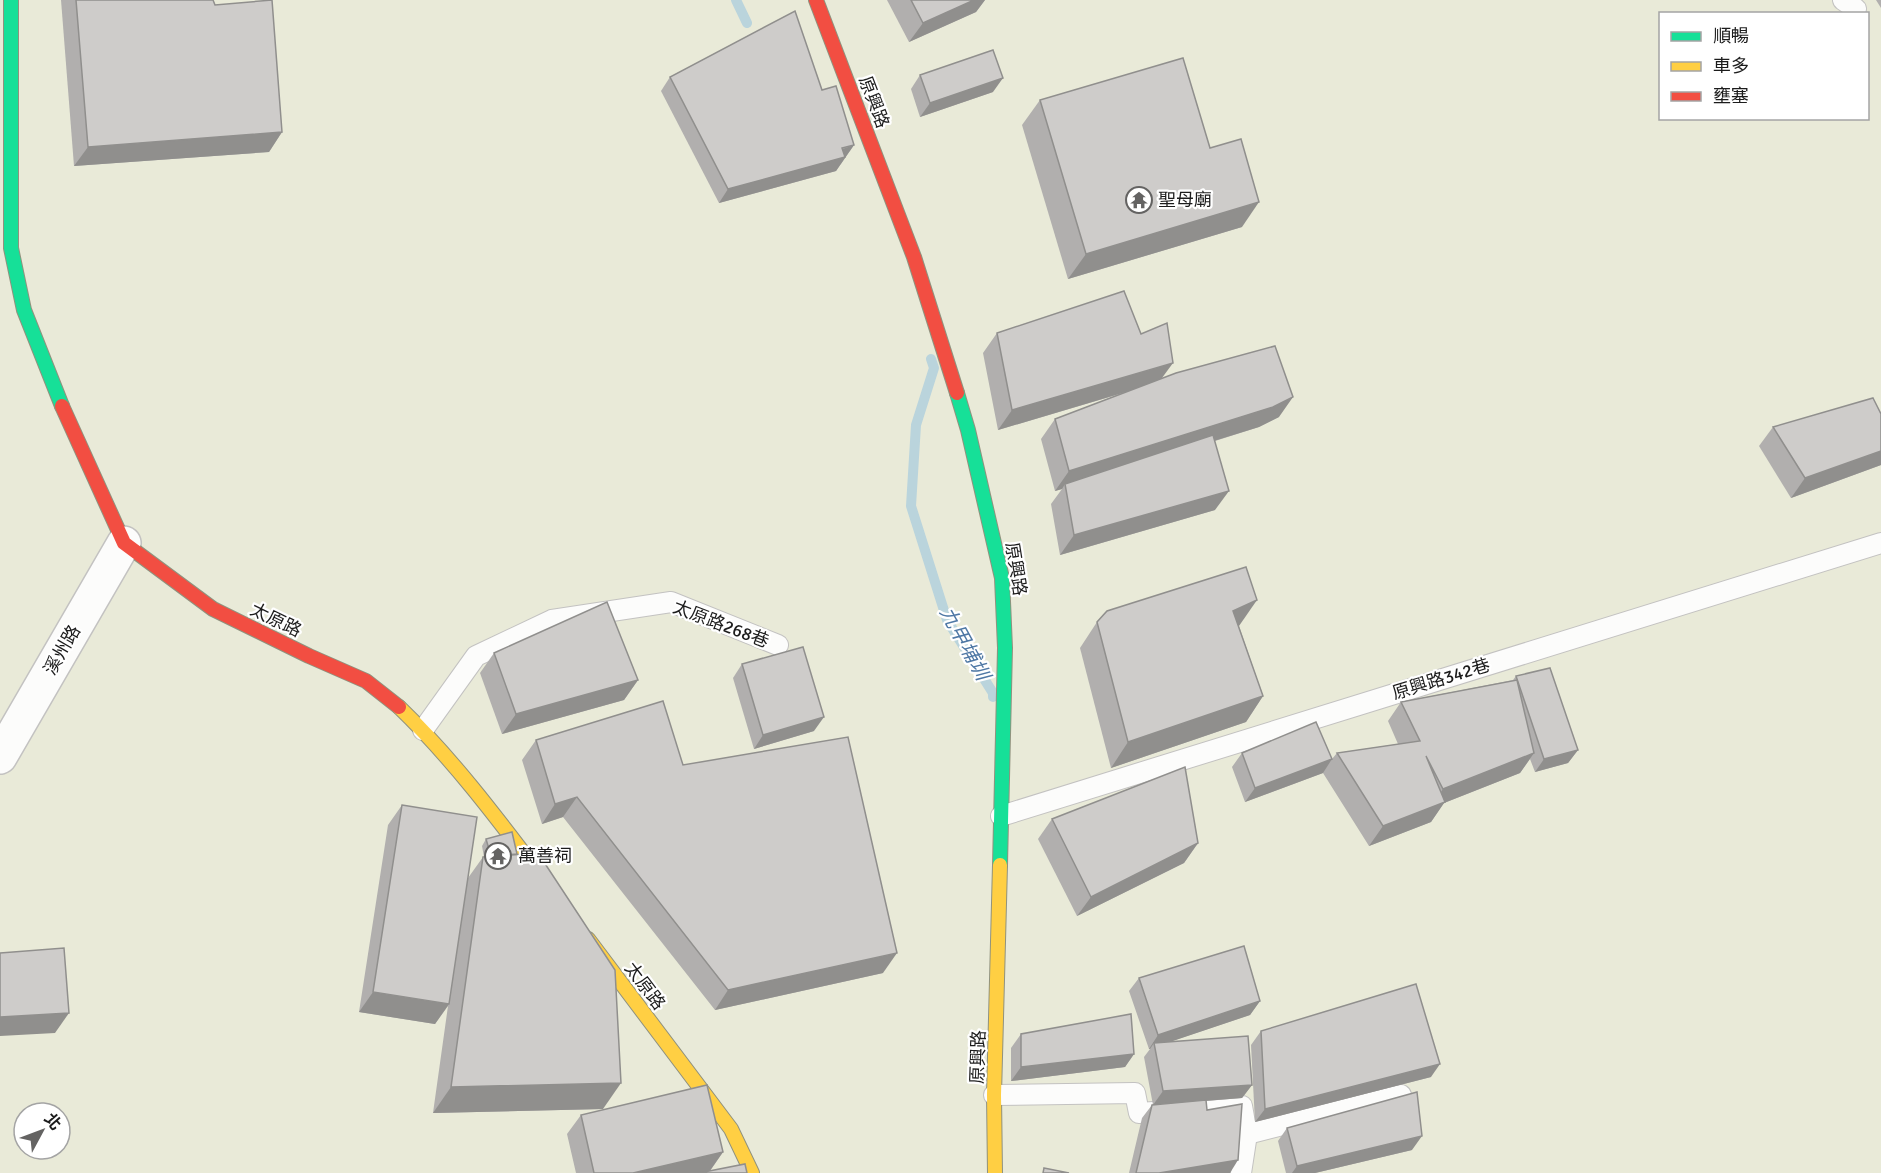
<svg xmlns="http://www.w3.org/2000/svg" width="1881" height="1173" font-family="Signika,'Noto Sans TC',sans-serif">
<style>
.farmland{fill:#e9ead8;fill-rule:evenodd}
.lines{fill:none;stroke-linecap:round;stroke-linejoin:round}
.stream{stroke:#bad4dc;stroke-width:10}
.lane-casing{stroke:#c3c2c1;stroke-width:22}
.street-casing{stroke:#c3c2c1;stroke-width:36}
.fast-casing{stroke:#90927e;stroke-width:16}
.slow-casing{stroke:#90927e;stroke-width:16}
.jam-casing{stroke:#90927e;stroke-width:16}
.lane{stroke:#fcfcfb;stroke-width:20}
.street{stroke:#fcfcfb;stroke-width:33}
.fast{stroke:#16e098;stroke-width:14}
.slow{stroke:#ffcf43;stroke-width:14}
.jam{stroke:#f24e42;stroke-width:14}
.wall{fill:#b1afae}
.shaded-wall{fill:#908f8d}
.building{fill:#ceccca;stroke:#908f8d;stroke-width:1.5}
.labels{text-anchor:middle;stroke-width:4.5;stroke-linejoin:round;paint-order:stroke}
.street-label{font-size:18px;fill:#1c1c1c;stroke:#fff}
.poi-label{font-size:18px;fill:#1c1c1c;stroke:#fff;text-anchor:start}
.water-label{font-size:20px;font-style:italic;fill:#4f78a5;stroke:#fff}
</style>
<rect width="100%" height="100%" fill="#eae8e5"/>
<path class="farmland" d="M0 0H1881V1173H0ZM1660 14H1868V118H1660ZM24 1113H60V1149H24Z"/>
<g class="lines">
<g class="stream">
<path d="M736 0 747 23"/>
<path d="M931 359 934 368 916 425 911 506 947 620 993 693V697"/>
</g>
<defs>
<g id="lane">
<path d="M1843 0 1856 9"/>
<path d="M423 730 476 656 552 620 671 602 778 645"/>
<path d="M1001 816 1881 543"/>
<path d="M994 1095 1135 1093 1139 1113 1242 1106 1247 1134 1401 1095"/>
<path d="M1241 1173 1247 1134"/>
</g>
<path id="street" d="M0 757 124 543"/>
<g id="fast">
<path d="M11 0V248L24 310 62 406"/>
<path d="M957 393 968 430 1002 578 1005 648 1000 865"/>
</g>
<g id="slow">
<path d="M399 707C455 761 503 826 550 888"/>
<path d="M588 939 731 1129 752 1173"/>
<path d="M995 1173 994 1095 1000 865"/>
</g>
<g id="jam">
<path d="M816 0 914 257 957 393"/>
<path d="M62 406 124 543 213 609 309 656 366 681 399 707"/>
</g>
</defs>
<use href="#lane" class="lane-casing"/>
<use href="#street" class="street-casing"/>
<use href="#fast" class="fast-casing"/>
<use href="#slow" class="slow-casing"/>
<use href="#jam" class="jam-casing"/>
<use href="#lane" class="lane"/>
<use href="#street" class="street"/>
<use href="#fast" class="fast"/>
<use href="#slow" class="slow"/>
<use href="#jam" class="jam"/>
</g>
<g class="wall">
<path d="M61 0H213L282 132 269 152 74 166Z"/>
<path d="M887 0H985L976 12 909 42Z"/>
<path d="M1876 0H1881V8Z"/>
<path d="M920 75 993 92 920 117 911 89Z"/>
<path d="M670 77 822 90 854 145 836 171 719 203 661 91Z"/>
<path d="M1040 100 1210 148 1242 227 1068 279 1022 125Z"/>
<path d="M997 333 1162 378 1279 417 1259 427 1215 441V510L1060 555 1051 504 1062 489 1055 491 1041 439 1055 419 1123 393 998 430 983 353Z"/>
<path d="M1881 414V465L1791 498 1759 446 1773 427Z"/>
<path d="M1097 622 1239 626 1263 696 1246 722 1111 768 1080 648Z"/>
<path d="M494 653 638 680 624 700 502 734 480 673Z"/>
<path d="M742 664 814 731 754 749 733 678Z"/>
<path d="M1516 676 1578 750 1568 763 1535 772 1530 759 1520 773 1444 803 1431 822 1369 846 1323 773 1245 802 1232 767 1242 753 1332 759 1337 753 1398 744 1388 721 1401 702 1513 680Z"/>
<path d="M536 740 683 765 883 973 715 1010 563 817 542 824 522 760Z"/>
<path d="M402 805 468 878 483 857H484L482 846 486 839 517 854 603 1109 433 1113 448 1006 435 1024 359 1012 388 825Z"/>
<path d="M1052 819 1198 843 1184 863 1077 916 1038 839Z"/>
<path d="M1139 978 1260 1001 1250 1015 1169 1042 1252 1085 1242 1098 1206 1101 1207 1110 1230 1173H1129L1142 1118 1152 1105H1153L1144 1057 1150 1049H1149L1129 991Z"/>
<path d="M1261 1031 1431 1077 1255 1122 1251 1045Z"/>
<path d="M1021 1034 1134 1054 1125 1067 1011 1081V1048Z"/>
<path d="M581 1115 723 1152 710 1171 747 1173H576L567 1134Z"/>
<path d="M1287 1128 1412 1150 1315 1173H1286L1278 1141Z"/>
</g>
<g class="shaded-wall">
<path d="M974 0H985L976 12 909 42 923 23Z"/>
<path d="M1003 78 993 92 920 117 930 103Z"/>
<path d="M282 132 269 152 74 166 88 147Z"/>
<path d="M854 145 836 171 719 203 728 189Z"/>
<path d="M1259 202 1242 227 1068 279 1086 254Z"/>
<path d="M1173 363 1159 382 998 430 1012 410Z"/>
<path d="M1293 397 1279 417 1259 427 1065 487V484L1062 489 1055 491 1069 471Z"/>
<path d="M1881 451V465L1791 498 1805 478Z"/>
<path d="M1229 491 1215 510 1060 555 1074 535Z"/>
<path d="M1257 600 1239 626 1216 636 1233 611Z"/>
<path d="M638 680 624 700 502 734 516 714Z"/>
<path d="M1263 696 1246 722 1111 768 1128 742Z"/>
<path d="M824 717 814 731 754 749 763 735Z"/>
<path d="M1578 750 1568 763 1535 772 1544 759Z"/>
<path d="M1534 753 1520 773 1444 803 1431 822 1369 846 1383 826 1430 808 1443 789Z"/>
<path d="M1332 759 1323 773 1245 802 1255 788Z"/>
<path d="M577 797 563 817 542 824 555 804Z"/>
<path d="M1198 843 1184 863 1077 916 1091 897Z"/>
<path d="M897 953 883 973 715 1010 728 990Z"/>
<path d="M373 992 449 1004 435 1024 359 1012Z"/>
<path d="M1260 1001 1250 1015 1155 1047 1154 1043 1150 1049H1149L1158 1035Z"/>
<path d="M69 1013 55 1033 0 1036V1017Z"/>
<path d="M1134 1054 1125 1067 1011 1081 1021 1067Z"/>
<path d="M1440 1064 1431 1077 1255 1122 1265 1109Z"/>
<path d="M621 1083 603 1109 433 1113 451 1087Z"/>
<path d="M1252 1085 1242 1098 1153 1105 1163 1091Z"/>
<path d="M1422 1136 1412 1150 1315 1173H1292L1297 1166Z"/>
<path d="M723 1152 709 1172 705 1173H633Z"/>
<path d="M1238 1160 1230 1173H1159Z"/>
</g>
<g class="building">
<path d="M76 0H213L215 5 272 0 282 132 88 147Z"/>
<path d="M911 0H974L923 23Z"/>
<path d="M795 11 822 90 836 86 854 145 842 148 845 157 728 189 670 77Z"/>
<path d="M993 50 1003 78 930 103 920 75Z"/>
<path d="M1183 58 1210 148 1241 139 1259 202 1086 254 1040 100Z"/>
<path d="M1124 291 1141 334 1167 323 1173 363 1012 410 997 333Z"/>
<path d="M1275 346 1293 397 1273 407 1069 471 1055 419 1176 373Z"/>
<path d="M1873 398 1881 414V451L1805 478 1773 427Z"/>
<path d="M1213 435 1229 491 1074 535 1065 484Z"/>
<path d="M1246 567 1257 600 1233 611 1263 696 1128 742 1097 622 1107 611Z"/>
<path d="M607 602 638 680 516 714 494 653Z"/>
<path d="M803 647 824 717 763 735 742 664Z"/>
<path d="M1550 668 1578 750 1544 759 1516 676Z"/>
<path d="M1517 680 1534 753 1443 789 1426 756 1445 802 1383 826 1337 753 1420 741 1401 702Z"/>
<path d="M663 701 683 765 848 737 897 953 728 990 577 797 555 804 536 740Z"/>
<path d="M1316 722 1332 759 1255 788 1242 753Z"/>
<path d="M1185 767 1198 843 1091 897 1052 819Z"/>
<path d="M402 805 477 817 449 1004 373 992Z"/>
<path d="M512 832 517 854 491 856 486 839Z"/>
<path d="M538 853 615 970 621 1083 451 1087 483 857Z"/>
<path d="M1244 946 1260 1001 1158 1035 1139 978Z"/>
<path d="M64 948 69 1013 0 1017V953Z"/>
<path d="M1416 984 1440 1064 1265 1109 1261 1031Z"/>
<path d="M1131 1014 1134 1054 1021 1067V1034Z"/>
<path d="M1248 1036 1252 1085 1163 1091 1154 1043Z"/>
<path d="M707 1085 723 1152 633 1173H594L581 1115Z"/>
<path d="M1417 1092 1422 1136 1297 1166 1287 1128Z"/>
<path d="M1206 1100 1207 1110 1242 1104 1238 1160 1159 1173H1136L1152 1105Z"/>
<path d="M745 1164 747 1173H699Z"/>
<path d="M1044 1168 1069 1173H1043Z"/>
</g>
<defs>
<symbol id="temple-ring" viewBox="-11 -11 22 22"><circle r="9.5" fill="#fff" stroke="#646362" stroke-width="1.5"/><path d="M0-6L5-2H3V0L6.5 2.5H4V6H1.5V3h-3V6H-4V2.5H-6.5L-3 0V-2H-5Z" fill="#646362"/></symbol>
</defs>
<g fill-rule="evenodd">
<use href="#temple-ring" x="1124" y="185" width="30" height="30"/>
<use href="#temple-ring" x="483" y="841" width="30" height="30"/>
</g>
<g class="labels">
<g class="street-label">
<text transform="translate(874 102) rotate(69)" y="6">原興路</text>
<text transform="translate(1016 569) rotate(81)" y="6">原興路</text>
<text transform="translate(276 620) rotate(26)" y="6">太原路</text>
<text transform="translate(721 624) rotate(21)" y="6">太原路268巷</text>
<text transform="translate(62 650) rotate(-60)" y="6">溪州路</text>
<text transform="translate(1441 679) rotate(-17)" y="6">原興路342巷</text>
<text transform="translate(645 986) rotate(53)" y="6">太原路</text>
<text transform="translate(978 1057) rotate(-88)" y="6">原興路</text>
</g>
<g class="poi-label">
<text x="1158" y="206">聖母廟</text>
<text x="518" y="862">萬善祠</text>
</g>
<g class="water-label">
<text transform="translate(965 643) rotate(61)" y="7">九甲埔圳</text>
</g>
</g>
<rect x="1659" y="12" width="210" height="108" fill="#ffffff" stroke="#a4a4a4" stroke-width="1.5"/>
<rect x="1671" y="32" width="30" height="9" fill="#16e098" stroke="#a4a4a4" stroke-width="1.5"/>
<text x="1713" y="42" font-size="18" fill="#1c1c1c">順暢</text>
<rect x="1671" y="62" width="30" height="9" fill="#ffcf43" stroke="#a4a4a4" stroke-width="1.5"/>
<text x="1713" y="72" font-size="18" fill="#1c1c1c">車多</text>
<rect x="1671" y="92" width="30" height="9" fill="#f24e42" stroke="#a4a4a4" stroke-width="1.5"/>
<text x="1713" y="102" font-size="18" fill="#1c1c1c">壅塞</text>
<g transform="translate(42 1131) rotate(49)"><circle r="28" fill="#ffffff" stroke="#a4a4a4" stroke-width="1.5"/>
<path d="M0-4.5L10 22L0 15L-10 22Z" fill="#646362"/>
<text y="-9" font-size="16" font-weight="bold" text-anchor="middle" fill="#1c1c1c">北</text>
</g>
</svg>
